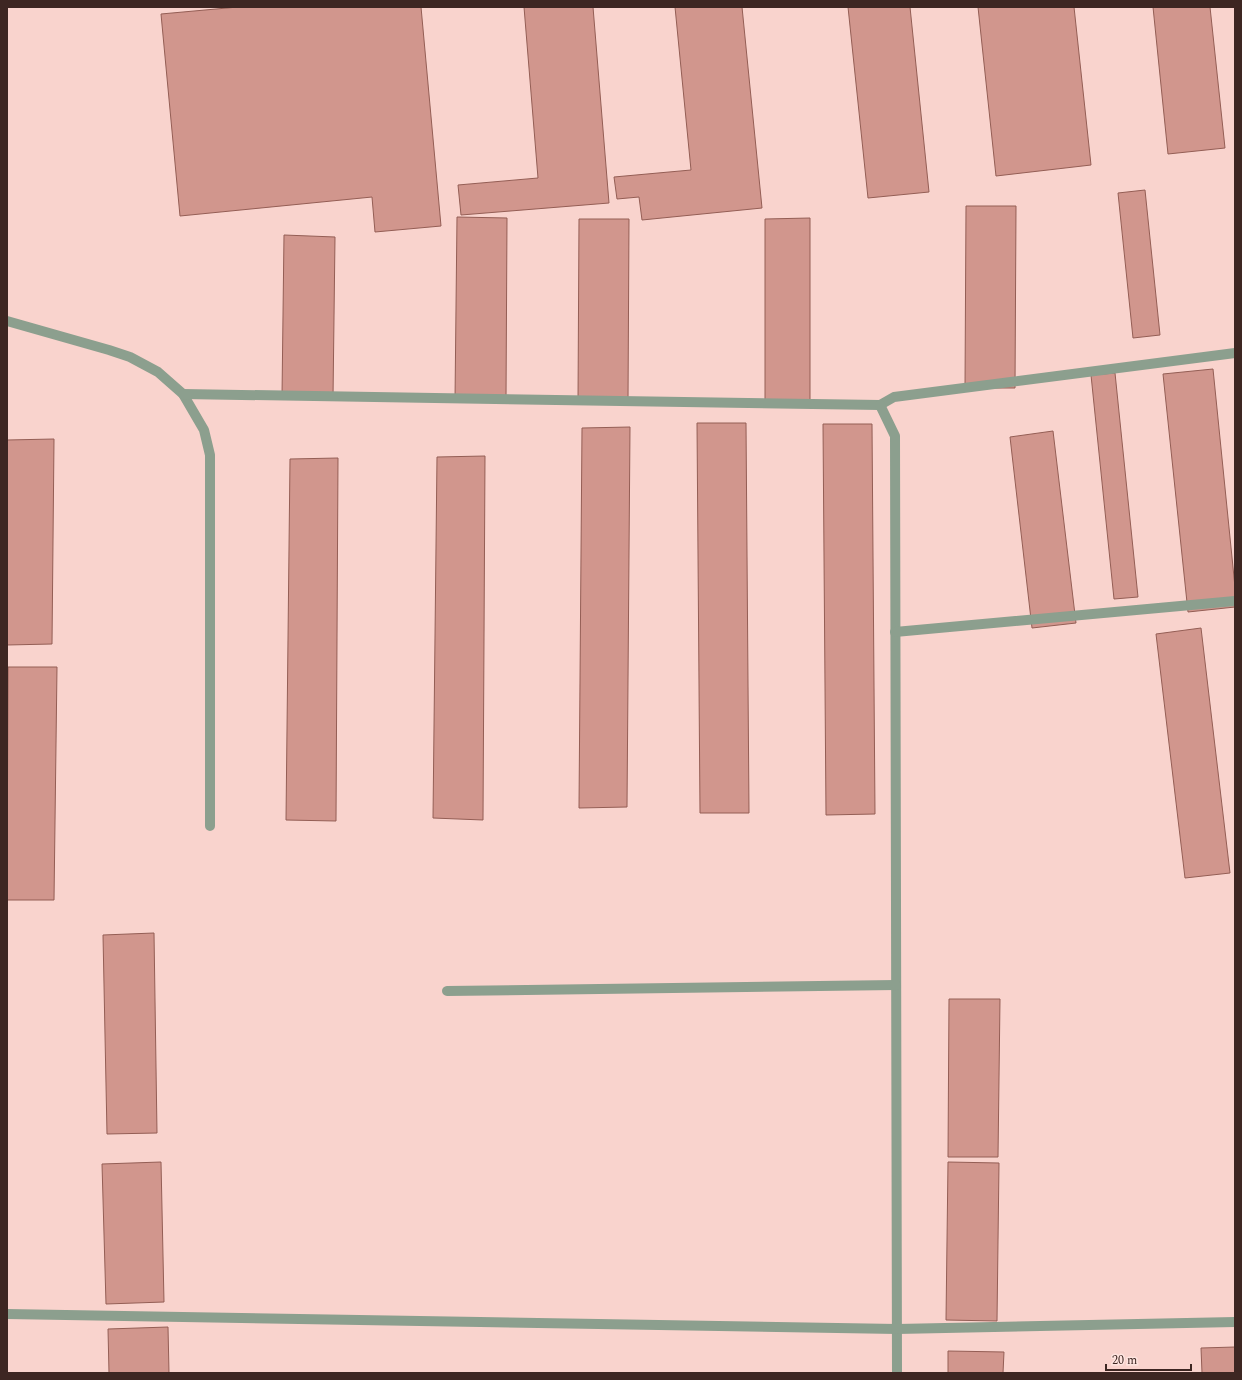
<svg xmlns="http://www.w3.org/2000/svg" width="1242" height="1380" font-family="Spectral,serif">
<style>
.building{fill:#d1968d;stroke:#945e55}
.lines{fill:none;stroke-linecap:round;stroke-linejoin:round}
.minor{stroke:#8c9f8e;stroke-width:10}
</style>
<rect width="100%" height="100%" fill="#f9d3cd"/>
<g class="building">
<path d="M238 7H421L441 226 375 232 372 197 180 216 161 14Z"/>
<path d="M524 7H593L609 203 461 215 458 185 538 178Z"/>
<path d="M675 7H742L762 208 642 220 639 197 617 199 614 177 691 170Z"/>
<path d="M848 7H910L929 192 868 198Z"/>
<path d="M978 7H1074L1091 165 996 176Z"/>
<path d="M1153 7H1210L1225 148 1168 154Z"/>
<path d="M1145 190 1160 335 1133 338 1118 193Z"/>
<path d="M966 206H1016L1015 388H965Z"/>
<path d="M457 217 507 218 506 400H455Z"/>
<path d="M810 218V400H765V219Z"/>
<path d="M579 219H629L628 401H578Z"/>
<path d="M284 235 335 237 333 398 282 396Z"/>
<path d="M1213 369 1235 587V607L1188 612 1163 374Z"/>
<path d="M1115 373 1138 597 1114 599 1091 375Z"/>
<path d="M697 423H746L749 813H700Z"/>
<path d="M823 424H872L875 814 826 815Z"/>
<path d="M630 427 627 807 579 808 582 428Z"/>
<path d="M1053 431 1076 623 1032 628 1010 437Z"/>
<path d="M54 439 52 644 7 645V440Z"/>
<path d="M485 456 483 820 433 818 437 457Z"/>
<path d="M338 458 336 821 286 820 290 459Z"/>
<path d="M1201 628 1230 873 1185 878 1156 634Z"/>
<path d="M8 667H57L54 900H7Z"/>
<path d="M154 933 157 1133 107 1134 103 935Z"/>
<path d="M949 999H1000L998 1157H948Z"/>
<path d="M161 1162 164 1302 106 1304 102 1164Z"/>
<path d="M948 1162 999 1163 997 1321 946 1320Z"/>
<path d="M168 1327 169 1373H109L108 1329Z"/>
<path d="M1235 1347V1373H1202L1201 1348Z"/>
<path d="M948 1351 1004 1352 1003 1373H948Z"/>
</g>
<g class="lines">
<g class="minor">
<path d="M7 321 109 350 130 357 158 372 183 394 204 430 210 455V826"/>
<path d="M183 394 880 405 894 397 1235 353"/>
<path d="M880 405 895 436 897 1373"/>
<path d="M895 632 1235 601"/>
<path d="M447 991 896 985"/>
<path d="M7 1314 897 1329 1235 1322"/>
</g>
</g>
<rect width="1242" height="1380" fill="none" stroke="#3d2622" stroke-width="16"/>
<path d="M1106 1364v6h85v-6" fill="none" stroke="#3d2622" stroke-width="2"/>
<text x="1112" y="1364" font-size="12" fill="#3d2622" stroke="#fee4df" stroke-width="3" paint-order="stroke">20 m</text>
</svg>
